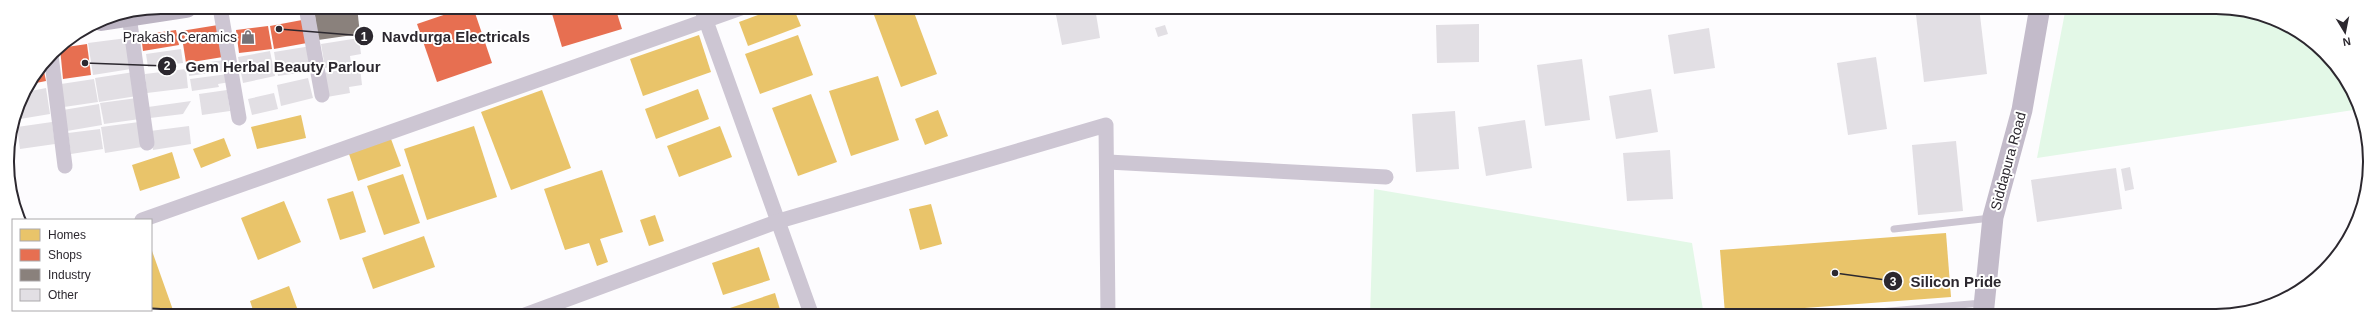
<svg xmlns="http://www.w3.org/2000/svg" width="2377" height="323" font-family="Helvetica,sans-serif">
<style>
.green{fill:#e3f8e7}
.homes{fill:#e9c46a}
.shops{fill:#e76f51}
.industry{fill:#8a817c}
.building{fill:#e2dfe4}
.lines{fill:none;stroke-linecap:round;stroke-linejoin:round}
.lane{stroke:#cdc6d3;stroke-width:7}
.street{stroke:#cdc6d3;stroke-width:15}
.secondary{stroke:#c3bbca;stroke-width:21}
.primary{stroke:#bcb4c3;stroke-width:22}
.labels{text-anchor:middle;stroke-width:4;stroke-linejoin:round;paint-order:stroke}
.poi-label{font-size:14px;fill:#2c282f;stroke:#fff;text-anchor:end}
.street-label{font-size:14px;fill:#2c282f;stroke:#fff}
.rim{fill:none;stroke:#2c282f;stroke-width:2}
.leader{fill:none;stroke:#2c282f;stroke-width:1.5}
.callout-dot{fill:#2c282f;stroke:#fff;stroke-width:1.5}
.mark-label{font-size:12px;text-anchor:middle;font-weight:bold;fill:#fff}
.callout-label{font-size:15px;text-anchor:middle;font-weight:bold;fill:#2c282f;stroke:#fff;stroke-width:4;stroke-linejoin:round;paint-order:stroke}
</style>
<rect width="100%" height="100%" fill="#fdfcfe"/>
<g class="green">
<path d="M2066 7H2226L2284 23 2332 60 2360 109 2037 158Z"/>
<path d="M1374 189 1692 243 1704 316H1370Z"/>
</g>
<g class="homes">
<path d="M780 7H793L801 26 748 46 739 22Z"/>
<path d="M871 7H912L937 74 901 87Z"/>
<path d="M699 35 711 72 643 96 630 59Z"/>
<path d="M798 35 813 75 760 94 745 54Z"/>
<path d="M878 76 899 140 851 156 829 91Z"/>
<path d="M698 89 709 119 656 139 645 109Z"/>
<path d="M542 90 571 168 511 190 481 112Z"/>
<path d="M811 94 837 162 798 176 772 108Z"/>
<path d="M938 110 948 136 925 145 915 119Z"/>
<path d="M301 115 306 138 257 149 251 127Z"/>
<path d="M474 126 497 197 427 220 404 149Z"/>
<path d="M720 126 732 157 679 177 667 146Z"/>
<path d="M224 138 231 156 201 168 193 149Z"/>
<path d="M391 139 401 166 358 181 349 154Z"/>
<path d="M172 152 180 178 140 191 132 165Z"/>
<path d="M602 170 623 232 600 239 608 262 597 266 589 243 565 250 544 189Z"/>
<path d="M403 174 420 223 384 235 367 186Z"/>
<path d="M353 191 366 232 340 240 327 199Z"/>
<path d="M284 201 301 242 258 260 241 218Z"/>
<path d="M931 204 942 244 920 250 909 209Z"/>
<path d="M655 215 664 241 649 246 640 220Z"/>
<path d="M1946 233 1951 297 1725 314 1720 250Z"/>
<path d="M424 236 435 267 373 289 362 258Z"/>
<path d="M759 247 770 280 723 295 712 263Z"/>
<path d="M151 248 173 310 156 316 132 310H151Z"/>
<path d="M289 286 300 316H255L250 301Z"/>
<path d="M775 293 782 316H730L727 309Z"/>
</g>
<g class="shops">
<path d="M467 7H473L492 63 437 82 417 24Z"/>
<path d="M550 7H615L622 29 562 47Z"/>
<path d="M302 20 307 43 274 49 270 26Z"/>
<path d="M218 25 223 57 186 63 181 31Z"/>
<path d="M268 26 272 49 239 53 236 30Z"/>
<path d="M176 30 179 45 143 51 141 35Z"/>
<path d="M87 44 91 75 63 79 60 48Z"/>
<path d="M43 66 46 81 31 84Z"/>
</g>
<path class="industry" d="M357 7 360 34 318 40 314 8Z"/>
<g class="building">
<path d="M1053 7H1065V8L1054 10Z"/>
<path d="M1979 7 1987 74 1924 82 1916 15Z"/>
<path d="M1095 8 1100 38 1062 45 1056 15Z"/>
<path d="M1479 24V62L1437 63 1436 25Z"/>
<path d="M1165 25 1168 34 1158 37 1155 28Z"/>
<path d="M1709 28 1715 68 1674 74 1668 35Z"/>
<path d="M127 38 131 69 93 75 88 43Z"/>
<path d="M359 38 361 54 350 56 351 64 325 68 321 44Z"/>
<path d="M311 46 314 65 304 67 305 72 278 76 274 52Z"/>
<path d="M181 49 183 63 148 67 146 54Z"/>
<path d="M270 51 275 76 243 83 238 57Z"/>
<path d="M1876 57 1887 129 1848 135 1837 63Z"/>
<path d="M1582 59 1590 120 1545 126 1537 65Z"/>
<path d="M224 60 225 71 189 76 188 65Z"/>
<path d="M360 67 362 85 349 87 350 93 327 97 323 73Z"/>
<path d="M186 69 188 88 147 93 145 74Z"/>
<path d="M134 72 137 96 99 102 95 78Z"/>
<path d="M228 74 230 82 218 84 219 87 192 91 190 79Z"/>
<path d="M308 78 313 98 281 106 277 85Z"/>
<path d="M94 79 98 102 64 107 61 84Z"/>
<path d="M46 88 50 114 20 119 18 106 26 92Z"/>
<path d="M1651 89 1658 132 1616 139 1609 96Z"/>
<path d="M227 90 230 111 202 115 199 94Z"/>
<path d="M274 93 278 109 252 115 248 99Z"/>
<path d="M137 98 140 119 104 124 100 103Z"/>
<path d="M191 101 183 114 150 118 148 107Z"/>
<path d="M99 104 102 125 67 131 63 110Z"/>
<path d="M1455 111 1459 169 1416 172 1412 114Z"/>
<path d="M1525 120 1532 168 1486 176 1478 127Z"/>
<path d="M52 122 55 144 20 149 17 127Z"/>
<path d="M139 122 142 147 105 153 101 127Z"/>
<path d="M189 126 191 144 153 150 150 131Z"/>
<path d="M100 129 103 149 71 154 68 133Z"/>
<path d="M12 130H14L16 137 10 138Z"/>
<path d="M1956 141 1963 211 1918 215 1912 145Z"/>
<path d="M1670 150 1673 199 1627 201 1623 153Z"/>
<path d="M2130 167 2134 189 2125 191 2121 169Z"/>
<path d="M2116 168 2122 209 2037 222 2031 180Z"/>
</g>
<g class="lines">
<g class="lane">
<path d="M1894 229 1991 218"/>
<path d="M1867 313 1982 303"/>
</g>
<g class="street">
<path d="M220 7 239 118"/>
<path d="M306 7 322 95"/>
<path d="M701 7 812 316"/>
<path d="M129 16 147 143"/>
<path d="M51 55 65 166"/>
<path d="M1108 162 1386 177"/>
<path d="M142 220 744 7"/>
<path d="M522 316 779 221 1106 125 1108 316"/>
</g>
<path class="secondary" d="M1983 316 1993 217 2022 110 2040 7"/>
<path class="primary" d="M101 20 186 7"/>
</g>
<defs>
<symbol id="shop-bare" viewBox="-9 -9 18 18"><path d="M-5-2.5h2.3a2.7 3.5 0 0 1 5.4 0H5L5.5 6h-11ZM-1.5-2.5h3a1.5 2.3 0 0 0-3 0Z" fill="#757277" stroke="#fff" stroke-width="2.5" paint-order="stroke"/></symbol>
</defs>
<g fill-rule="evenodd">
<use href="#shop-bare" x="238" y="27" width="20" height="20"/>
</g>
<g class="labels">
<g class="poi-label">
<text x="237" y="42">Prakash Ceramics</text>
</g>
<g class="street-label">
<text transform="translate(2008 161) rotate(-75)" y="5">Siddapura Road</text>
</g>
</g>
<path d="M0 0H2377V323H0ZM161 14H2216A147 147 0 0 1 2363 161V162A147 147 0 0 1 2216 309H161A147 147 0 0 1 14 162V161A147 147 0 0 1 161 14Z" fill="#fff" fill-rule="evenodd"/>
<path class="rim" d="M161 14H2216A147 147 0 0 1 2363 161V162A147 147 0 0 1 2216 309H161A147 147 0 0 1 14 162V161A147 147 0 0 1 161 14Z"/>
<path class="leader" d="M279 29L364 36M85 63L167 66M1835 273L1893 281"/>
<g class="callout-dot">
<circle cx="279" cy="29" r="4"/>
<circle cx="85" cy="63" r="4"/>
<circle cx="1835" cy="273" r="4"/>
<circle cx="364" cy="36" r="10"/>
<circle cx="167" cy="66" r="10"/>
<circle cx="1893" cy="281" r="10"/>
</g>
<g class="mark-label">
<text x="364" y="41">1</text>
<text x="167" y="70">2</text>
<text x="1893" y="286">3</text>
</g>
<g class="callout-label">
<text x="456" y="42">Navdurga Electricals</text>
<text x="283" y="72">Gem Herbal Beauty Parlour</text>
<text x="1956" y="287">Silicon Pride</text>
</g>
<rect x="12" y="219" width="140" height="92" fill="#ffffff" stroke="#aba9ac"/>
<rect x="20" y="229" width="20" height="12" fill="#e9c46a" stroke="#aba9ac"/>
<text x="48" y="239" font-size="12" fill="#2c282f">Homes</text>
<rect x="20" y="249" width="20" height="12" fill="#e76f51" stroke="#aba9ac"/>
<text x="48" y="259" font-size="12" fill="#2c282f">Shops</text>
<rect x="20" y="269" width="20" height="12" fill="#8a817c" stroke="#aba9ac"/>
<text x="48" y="279" font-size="12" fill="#2c282f">Industry</text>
<rect x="20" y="289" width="20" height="12" fill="#e2dfe4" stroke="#aba9ac"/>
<text x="48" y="299" font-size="12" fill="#2c282f">Other</text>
<g transform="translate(2345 32) rotate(170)" stroke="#ffffff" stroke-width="3" paint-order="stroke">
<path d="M0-3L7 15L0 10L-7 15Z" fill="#2c282f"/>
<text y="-6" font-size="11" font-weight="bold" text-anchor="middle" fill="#2c282f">N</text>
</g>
</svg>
